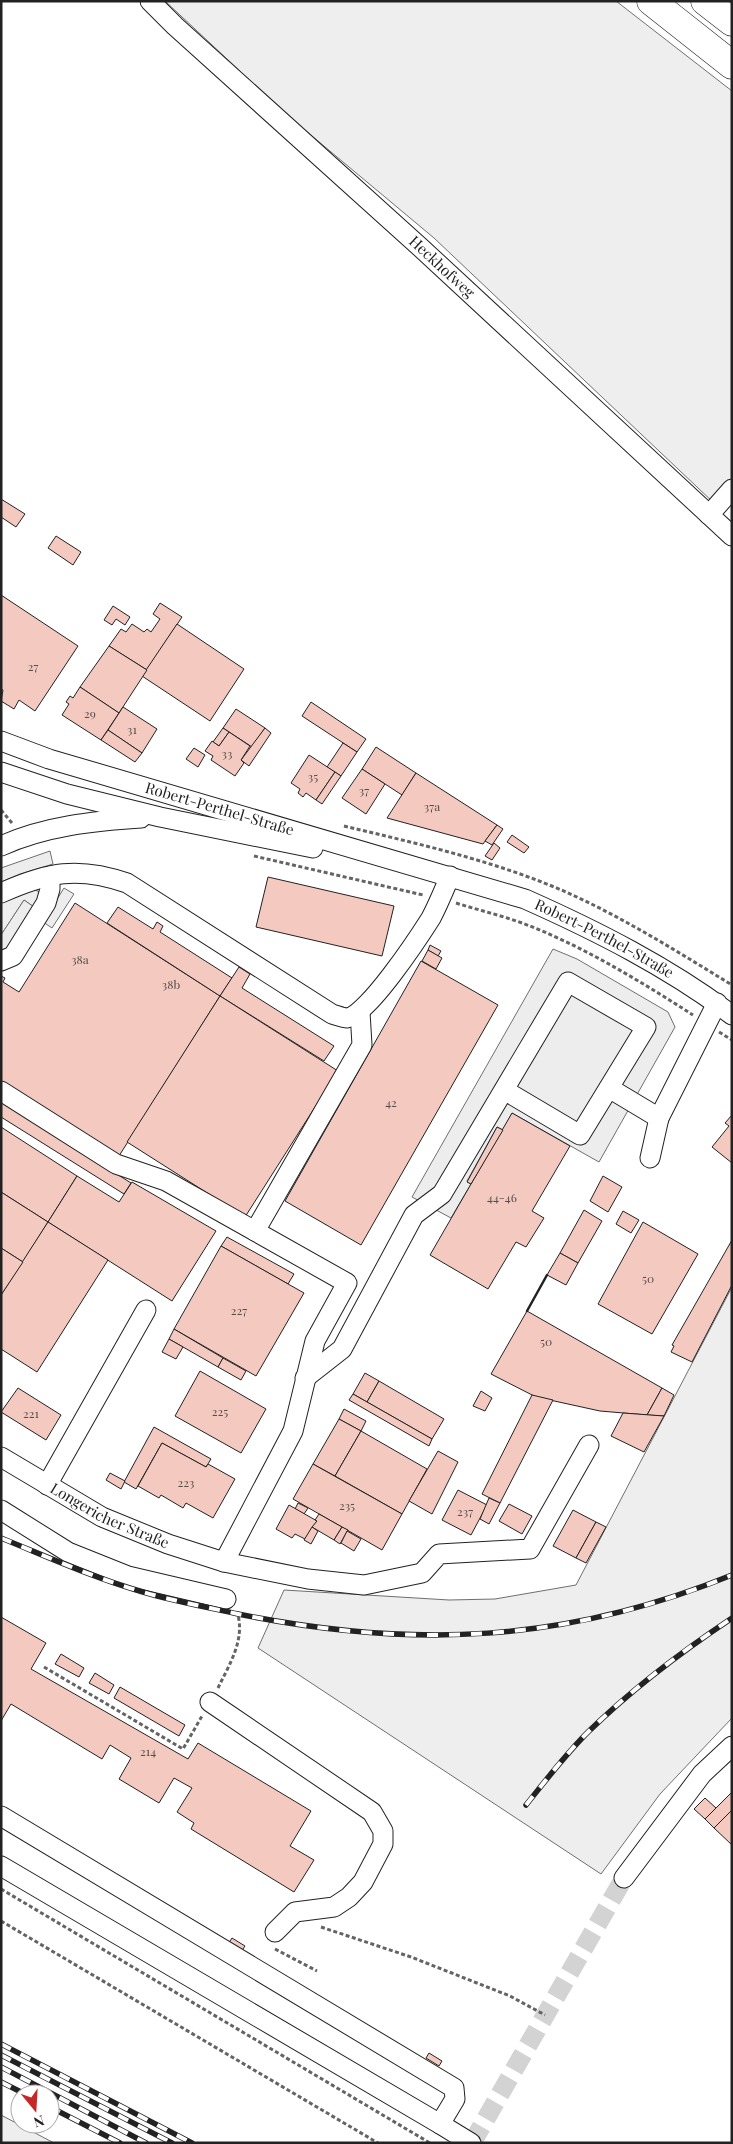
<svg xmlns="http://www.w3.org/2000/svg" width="733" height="2144" font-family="'Playfair Display',serif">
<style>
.green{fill:#eee;stroke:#6f6f6f}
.parking{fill:#ededed;stroke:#6f6f6f}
.building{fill:#f3c9c0;stroke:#222}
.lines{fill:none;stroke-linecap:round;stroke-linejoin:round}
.minor-tunnel{stroke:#d3d3d3;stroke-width:19;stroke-dasharray:19 9;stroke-linecap:butt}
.minor-casing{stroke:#222;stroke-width:21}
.highway-casing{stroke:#222;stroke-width:29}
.path{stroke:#646464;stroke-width:3;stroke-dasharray:4 2.5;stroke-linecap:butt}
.minor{stroke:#fff;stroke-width:19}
.highway{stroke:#fff;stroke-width:28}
.rail-casing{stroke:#222;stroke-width:5.5}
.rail{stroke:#fff;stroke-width:4;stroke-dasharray:11;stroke-linecap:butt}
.wall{stroke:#222;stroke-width:2.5}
.labels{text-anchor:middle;stroke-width:4;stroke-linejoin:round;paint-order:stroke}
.number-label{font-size:12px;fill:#564c4a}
.street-label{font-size:15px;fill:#222;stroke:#fff}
</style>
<rect width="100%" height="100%" fill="#fff"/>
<g class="green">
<path d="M165 1H616L732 91V483L716 505 434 238 288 116Z"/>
<path d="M34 890 38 891 40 895 34 907 24 900 1 935V903Z"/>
<path d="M732 1287V1718L660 1794 601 1874 258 1648 284 1590 449 1600 495 1599 576 1585Z"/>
<path d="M1 2115 54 2143H1Z"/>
</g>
<g class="parking">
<path d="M50 851 53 864 20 874 1 882V868Z"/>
<path d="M64 888 74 894 52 928 43 922Z"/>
<path d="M24 900 34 907 3 955 1 954V935Z"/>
<path d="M553 949 577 959 668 1012 675 1027 599 1162 512 1113 503 1130 497 1127 467 1181 471 1184 451 1218 412 1197Z"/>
</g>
<g class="building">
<path d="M1 499 25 514 16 527 1 517Z"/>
<path d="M56 536 81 552 73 565 48 548Z"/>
<path d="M1 595 78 646 35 711 19 700 14 709 1 701 3 690 1 689Z"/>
<path d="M160 603 182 617 147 670 109 646 121 629 126 632 132 624 144 632 147 629 151 632 160 619 153 614Z"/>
<path d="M113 606 130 617 125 625 116 619 112 625 104 620Z"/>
<path d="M177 624 244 669 210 721 142 676Z"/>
<path d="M109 646 147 670 119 713 80 687Z"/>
<path d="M80 687 119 713 101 740 62 715 69 704 66 702 70 696 73 698Z"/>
<path d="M311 702 366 739 357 752 302 716Z"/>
<path d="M123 707 157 729 142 753 108 730Z"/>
<path d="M236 709 265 728 252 747 223 728Z"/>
<path d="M223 728 229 732 219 746 213 742Z"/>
<path d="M265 728 271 733 249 766 241 760Z"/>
<path d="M108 730 142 753 135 762 101 740Z"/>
<path d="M229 732 250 746 241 760 244 763 235 776 211 760 213 756 205 751 212 741 219 746Z"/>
<path d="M343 743 357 752 341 776 327 767Z"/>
<path d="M376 747 416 773 402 795 362 769Z"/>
<path d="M194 748 205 755 198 767 186 759Z"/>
<path d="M309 755 335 772 316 800 306 793 303 797 298 793 300 789 291 783Z"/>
<path d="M362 769 385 784 366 814 342 798Z"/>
<path d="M335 772 341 776 322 804 316 800Z"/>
<path d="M416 773 497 825 483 844 387 818Z"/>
<path d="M497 825 503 829 492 845 485 841Z"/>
<path d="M512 835 529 847 524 853 507 842Z"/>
<path d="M494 843 500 848 492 860 485 856Z"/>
<path d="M268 877 394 906 382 956 256 927Z"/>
<path d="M75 903 220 996 119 1156 1 1081V976L5 978 3 982 19 992Z"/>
<path d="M118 907 153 929 157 922 163 926 160 932 232 978 220 996 107 923Z"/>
<path d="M430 945 441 951 438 956 428 950Z"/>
<path d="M428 950 442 958 436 969 422 961Z"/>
<path d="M421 961 498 1005 361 1245 285 1201Z"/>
<path d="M239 967 250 974 242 988 334 1046 324 1061 220 996Z"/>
<path d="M220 996 338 1071 245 1217 127 1142Z"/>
<path d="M1 1101 131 1183 124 1194 1 1117Z"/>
<path d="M512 1113 570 1146 532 1211 544 1218 526 1247 516 1242 488 1289 430 1255Z"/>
<path d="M732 1115V1163L712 1147 729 1126 725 1123Z"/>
<path d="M1 1127 77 1176 48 1222 1 1192Z"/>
<path d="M497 1127 503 1130 471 1184 467 1182Z"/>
<path d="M77 1176 119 1202 132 1182 216 1231 172 1301 48 1222Z"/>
<path d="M603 1176 622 1187 608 1212 590 1201Z"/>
<path d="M1 1192 48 1222 23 1262 1 1248Z"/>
<path d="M584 1210 602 1221 578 1263 560 1253Z"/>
<path d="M623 1211 639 1220 631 1233 616 1224Z"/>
<path d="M48 1222 108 1260 37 1372 1 1349V1295Z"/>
<path d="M643 1222 698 1254 652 1334 598 1304Z"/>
<path d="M227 1237 294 1274 288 1284 221 1246Z"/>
<path d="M732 1240V1285L692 1362 671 1352 674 1346 672 1345Z"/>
<path d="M221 1246 304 1293 256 1376 174 1329Z"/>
<path d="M1 1248 23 1262 1 1295Z"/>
<path d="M560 1253 578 1263 566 1285 547 1275Z"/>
<path d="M527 1311 662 1388 647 1415 600 1411 536 1397 491 1374Z"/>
<path d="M174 1329 223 1358 218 1367 169 1339Z"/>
<path d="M169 1339 183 1347 176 1359 162 1352Z"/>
<path d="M223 1358 246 1371 241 1380 218 1367Z"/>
<path d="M200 1371 266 1409 241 1453 175 1416Z"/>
<path d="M365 1373 379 1381 367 1402 353 1394Z"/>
<path d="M379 1381 444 1419 432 1439 367 1402Z"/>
<path d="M18 1388 61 1415 46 1440 1 1412Z"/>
<path d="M662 1388 674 1395 664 1416 647 1415Z"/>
<path d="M481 1391 492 1398 485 1411 473 1406Z"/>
<path d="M353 1394 432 1439 429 1446 349 1400Z"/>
<path d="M532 1395 553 1400 500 1503 482 1494Z"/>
<path d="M344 1409 366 1421 361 1431 339 1419Z"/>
<path d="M623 1413 664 1416 644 1452 611 1436Z"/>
<path d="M339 1419 361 1431 335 1476 313 1464Z"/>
<path d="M154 1427 211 1459 206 1467 162 1443 136 1489 124 1482Z"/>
<path d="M361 1431 427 1469 402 1514 335 1476Z"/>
<path d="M162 1443 206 1467 208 1464 235 1479 213 1518 186 1503 183 1508 161 1495 159 1498 138 1486Z"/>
<path d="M438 1451 458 1462 432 1514 409 1501Z"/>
<path d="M313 1464 402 1514 382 1550 293 1499Z"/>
<path d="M110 1473 125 1481 121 1489 106 1480Z"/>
<path d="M458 1490 487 1505 471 1535 442 1520Z"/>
<path d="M489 1498 500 1503 489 1524 480 1519Z"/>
<path d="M298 1503 308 1508 304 1514 295 1509Z"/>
<path d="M509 1504 532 1516 522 1534 499 1521Z"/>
<path d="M289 1505 317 1521 305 1539 295 1534 292 1538 276 1529Z"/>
<path d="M573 1510 596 1522 576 1558 553 1546Z"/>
<path d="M319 1514 342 1527 334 1540 312 1527 317 1521 315 1520Z"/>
<path d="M596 1522 606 1527 586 1563 576 1558Z"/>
<path d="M312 1527 318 1531 311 1544 304 1540Z"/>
<path d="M342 1527 348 1530 340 1544 334 1540Z"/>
<path d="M347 1531 361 1539 354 1551 341 1543Z"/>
<path d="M1 1617 46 1643 31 1669 188 1759 198 1743 311 1811 290 1846 314 1860 294 1892 191 1829 194 1823 177 1812 192 1788 174 1778 159 1803 119 1779 131 1758 110 1745 102 1759 11 1704 1 1721Z"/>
<path d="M61 1654 84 1668 79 1677 55 1664Z"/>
<path d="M95 1673 114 1685 109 1694 89 1683Z"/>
<path d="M120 1687 185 1725 179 1736 114 1698Z"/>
<path d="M732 1792V1810L714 1828 705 1819Z"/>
<path d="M705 1798 716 1808 705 1819 694 1809Z"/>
<path d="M732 1810V1845L714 1828Z"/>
<path d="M232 1938 245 1946 241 1952 228 1944Z"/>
<path d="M429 2053 442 2061 439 2066 426 2058Z"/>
</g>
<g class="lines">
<path class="minor-tunnel" d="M472 2143 624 1878"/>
<defs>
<g id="minor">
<path id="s1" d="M150 1 175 26 420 247 732 536"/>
<path d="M709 515 732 489"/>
<path id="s2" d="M1 741 49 759 525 899C597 931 668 967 732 1015"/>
<path d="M1 772 67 794 160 817 313 848"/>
<path d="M1 846C45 826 94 821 141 818"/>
<path d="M1 893C48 872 78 866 127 883L332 1014C336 1015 343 1018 347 1018 367 1016 419 937 431 918 438 905 444 890 450 876"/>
<path d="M1 961 13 956 46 903 50 889V876"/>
<path d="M609 1088 659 1118"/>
<path d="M1 1091 116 1164 166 1181 347 1283 315 1341 293 1431 224 1562"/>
<path d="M650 1158 659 1118 717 1003"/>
<path d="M255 1231 362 1045 360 1012"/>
<path d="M305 1378 342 1349 414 1215 442 1194 568 982 646 1027 580 1135 504 1090"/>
<path id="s3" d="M1 1457 102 1517 168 1544 224 1562 308 1579 364 1585 422 1573 439 1554 530 1549 589 1445"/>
<path d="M47 1485 146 1310"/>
<path d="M1 1510 68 1552 128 1576 226 1599"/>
<path d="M210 1702 372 1812 383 1831V1844L363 1882 349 1897 334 1907 295 1912 275 1932"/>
<path d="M1 1816 454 2088 455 2099 440 2124 471 2143"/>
<path d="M1 1866 440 2124"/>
<path d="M624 1878 702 1774 732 1746"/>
</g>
<g id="highway">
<path d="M651 1 732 65"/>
<path d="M705 1 732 22"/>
</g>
</defs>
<use href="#minor" class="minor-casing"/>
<use href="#highway" class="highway-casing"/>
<g class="path">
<path d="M1 810 12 823"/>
<path d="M344 826C419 844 495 861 566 892 624 918 678 952 732 985"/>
<path d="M254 856 423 895"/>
<path d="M456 903C478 910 500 915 522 923 581 945 640 981 693 1015"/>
<path d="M719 1032 732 1040"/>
<path d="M44 1667 183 1749 202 1716"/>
<path d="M218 1688C229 1665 246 1639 237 1612"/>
<path d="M1 1889 430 2143"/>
<path d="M1 1921 378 2143"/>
<path d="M321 1927 411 1957 510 1996 545 2015"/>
<path d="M275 1949 317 1971"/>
</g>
<use href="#minor" class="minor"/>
<use href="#highway" class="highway"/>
<defs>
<g id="rail">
<path d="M1 1538C48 1557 94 1578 143 1592 174 1601 206 1607 238 1614 413 1649 565 1643 732 1575"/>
<path d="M526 1805C546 1780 565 1755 588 1732 632 1689 681 1652 732 1618"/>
<path d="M1 2044 192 2143"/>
<path d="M1 2055 172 2143"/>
<path d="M1 2067 146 2143"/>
<path d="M1 2082 25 2094"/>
<path d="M50 2107 120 2143"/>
</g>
</defs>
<use href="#rail" class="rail-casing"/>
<use href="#rail" class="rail"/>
<path class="wall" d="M527 1311 547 1275"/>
</g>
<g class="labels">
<g class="number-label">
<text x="33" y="671">27</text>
<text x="90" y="718">29</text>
<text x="132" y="734">31</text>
<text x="227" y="758">33</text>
<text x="313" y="781">35</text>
<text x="364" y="795">37</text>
<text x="432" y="811">37a</text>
<text x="80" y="964">38a</text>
<text x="171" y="989">38b</text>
<text x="391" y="1107">42</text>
<text x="502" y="1202">44-46</text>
<text x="648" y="1283">50</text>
<text x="239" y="1315">227</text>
<text x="546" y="1346">50</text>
<text x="220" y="1416">225</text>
<text x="31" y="1418">221</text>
<text x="186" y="1487">223</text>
<text x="347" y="1510">235</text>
<text x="465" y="1516">237</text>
<text x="148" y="1756">214</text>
</g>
<g class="street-label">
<text dy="5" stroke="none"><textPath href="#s1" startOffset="395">Heckhofweg</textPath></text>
<text dy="5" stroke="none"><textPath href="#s2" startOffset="229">Robert-Perthel-Straße</textPath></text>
<text dy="5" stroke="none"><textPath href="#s2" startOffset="636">Robert-Perthel-Straße</textPath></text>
<text dy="5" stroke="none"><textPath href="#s3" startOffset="124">Longericher Straße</textPath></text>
</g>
</g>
<rect width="733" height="2144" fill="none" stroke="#222222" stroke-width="5"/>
<g transform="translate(35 2109) rotate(162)"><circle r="24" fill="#ffffff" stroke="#a7a7a7"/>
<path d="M0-4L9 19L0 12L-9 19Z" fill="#c62828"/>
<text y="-8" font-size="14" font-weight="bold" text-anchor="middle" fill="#222222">N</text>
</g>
</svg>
